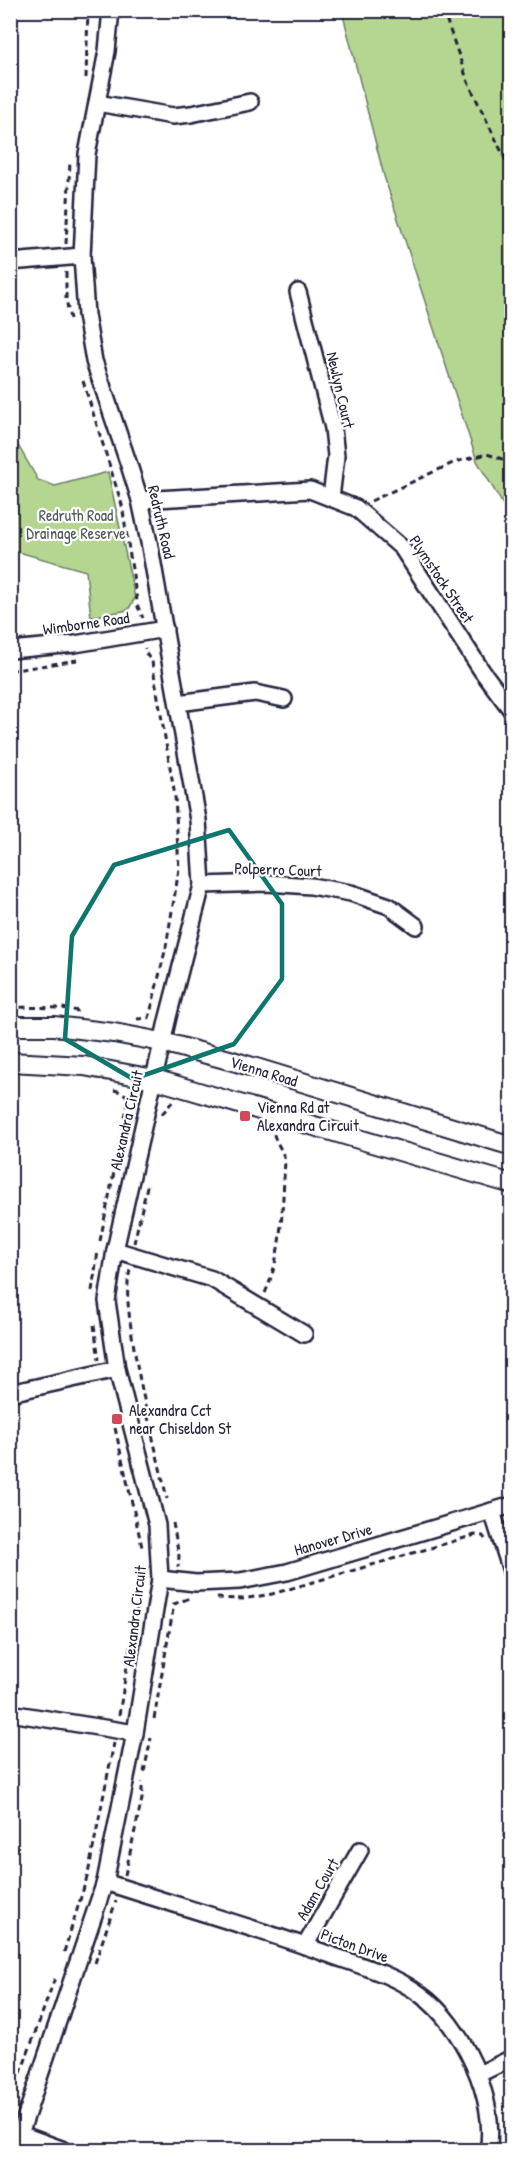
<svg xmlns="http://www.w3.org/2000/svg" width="522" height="2161" font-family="'Patrick Hand',sans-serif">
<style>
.green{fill:#b4d690;stroke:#6b7c66;stroke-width:1.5}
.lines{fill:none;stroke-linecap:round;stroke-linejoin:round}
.minor-casing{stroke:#22223b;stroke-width:20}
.major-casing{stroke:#22223b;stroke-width:22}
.path{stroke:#22223b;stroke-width:3;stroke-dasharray:6 4.5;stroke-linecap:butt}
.minor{stroke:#fff;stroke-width:15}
.major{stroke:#fff;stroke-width:18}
.marked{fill:none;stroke:#0f766e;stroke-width:4.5;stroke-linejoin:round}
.poi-dot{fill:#d1495b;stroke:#fff;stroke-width:2}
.labels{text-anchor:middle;stroke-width:4.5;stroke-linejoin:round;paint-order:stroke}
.street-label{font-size:16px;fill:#22223b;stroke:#fff}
.park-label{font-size:16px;fill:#4e5854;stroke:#fff}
.poi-label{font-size:16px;fill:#22223b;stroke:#fff;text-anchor:start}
</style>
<rect width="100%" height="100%" fill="#fff"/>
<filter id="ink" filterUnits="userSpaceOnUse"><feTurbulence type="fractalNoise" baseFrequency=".0167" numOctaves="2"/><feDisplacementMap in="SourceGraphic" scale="12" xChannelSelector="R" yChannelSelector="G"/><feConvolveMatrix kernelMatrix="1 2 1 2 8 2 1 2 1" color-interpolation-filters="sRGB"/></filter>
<g filter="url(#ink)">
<g class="green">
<path d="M342 11H511V518L477 461 384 176Z"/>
<path d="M11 433 38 480 55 486 108 472 135 598 128 610 91 617 86 571 11 550Z"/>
</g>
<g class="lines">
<defs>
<g id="minor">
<path d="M97 103 173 116 191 114 250 102"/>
<path d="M10 262 82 256"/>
<path d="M298 292 333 428 336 456 331 498"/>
<path d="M140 500 310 490 356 508 402 548 482 671 512 711"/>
<path d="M10 650 75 644 165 629"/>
<path d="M178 703 255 693 284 699"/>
<path d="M202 885 267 883 311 886 351 893 389 906 416 926"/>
<path d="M115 1250 212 1279 304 1334"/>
<path d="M10 1393 117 1369"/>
<path d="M492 1511 512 1574"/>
<path d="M160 1579 196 1583 240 1581 287 1572 512 1505"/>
<path d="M10 1713 135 1733"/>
<path d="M105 1882C178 1906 253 1927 325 1953 358 1965 393 1974 421 1995 462 2024 498 2100 488 2150"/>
<path d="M305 1946 360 1850"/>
<path d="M479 2074 512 2058"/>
<path d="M20 2134 64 2150"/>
<path d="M12 2150 20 2134 105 1882 135 1733 160 1579 157 1525 117 1369 107 1301 115 1250 168 1017 202 885 198 820 150 547 140 500 129 465 94 361 86 315 82 256 87 154 107 51 111 10"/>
</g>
<g id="major">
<path d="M10 1026H54L114 1033 162 1042 233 1061 512 1146"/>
<path d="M10 1062 84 1066 154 1079 512 1184"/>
</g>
</defs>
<use href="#minor" class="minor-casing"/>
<use href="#major" class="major-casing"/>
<g class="path">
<path d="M443 10 468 82 512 173"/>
<path d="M86 78 88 10"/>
<path d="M66 244 70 161"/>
<path d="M66 272V299L70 319"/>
<path d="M83 381 122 505 138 607 143 618"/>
<path d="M371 501 455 462 487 454 502 459 512 449"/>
<path d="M10 669 16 670 77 660"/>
<path d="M10 1007 62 1008 78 1011"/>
<path d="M137 1019 149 1018 166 947 179 869 175 796 152 662 145 652V648"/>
<path d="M162 1114 172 1102H174"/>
<path d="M100 1241 129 1098 122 1092 114 1090"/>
<path d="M134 1243 148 1182"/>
<path d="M130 1270C125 1291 129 1313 132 1335 140 1390 155 1444 167 1499"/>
<path d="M92 1291 98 1251"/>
<path d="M265 1293C283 1254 282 1205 285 1161 283 1150 275 1142 273 1131"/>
<path d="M94 1325 99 1360"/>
<path d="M115 1428 142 1547"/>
<path d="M173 1523 179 1556 178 1567"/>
<path d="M217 1598 243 1599 272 1594 475 1535 483 1536 485 1539"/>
<path d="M119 1715 143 1568"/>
<path d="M154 1719 174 1604 190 1598"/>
<path d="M144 1772 151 1738"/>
<path d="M125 1875 142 1799V1782"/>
<path d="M64 1952 88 1874 114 1743"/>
<path d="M95 1963 116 1901"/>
<path d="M10 2103 56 1975"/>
</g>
<use href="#minor" class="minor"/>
<use href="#major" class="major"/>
</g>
</g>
<path class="marked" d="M229 830 282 904V979L234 1044 133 1079 65 1039 72 936 114 865Z"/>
<g class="poi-dot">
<rect x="239" y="1110" width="12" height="12" rx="3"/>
<rect x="111" y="1413" width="12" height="12" rx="3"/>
</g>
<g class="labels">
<g class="street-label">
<text transform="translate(341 390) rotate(77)" y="6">Newlyn Court</text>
<text transform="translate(162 522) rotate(77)" y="6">Redruth Road</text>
<text transform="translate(442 579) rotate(56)" y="6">Plymstock Street</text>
<text transform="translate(86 623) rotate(-8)" y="6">Wimborne Road</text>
<text transform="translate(278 869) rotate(2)" y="6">Polperro Court</text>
<text transform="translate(264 1071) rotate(17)" y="6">Vienna Road</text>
<text transform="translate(126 1120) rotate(-77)" y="6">Alexandra Circuit</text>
<text transform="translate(333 1539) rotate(-16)" y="6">Hanover Drive</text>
<text transform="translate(134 1616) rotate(-83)" y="6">Alexandra Circuit</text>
<text transform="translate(317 1889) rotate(-60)" y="6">Adam Court</text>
<text transform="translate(355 1945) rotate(20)" y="6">Picton Drive</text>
</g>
<g class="park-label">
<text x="76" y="521">Redruth Road<tspan x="76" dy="18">Drainage Reserve</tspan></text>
</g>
<g class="poi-label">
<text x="257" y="1113">Vienna Rd at<tspan x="257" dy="18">Alexandra Circuit</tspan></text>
<text x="129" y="1416">Alexandra Cct<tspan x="129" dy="18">near Chiseldon St</tspan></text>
</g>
</g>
<rect width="522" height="2161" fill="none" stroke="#fff" stroke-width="36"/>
<rect x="18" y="18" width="486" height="2125" fill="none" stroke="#22223b" stroke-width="2" filter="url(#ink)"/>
</svg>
